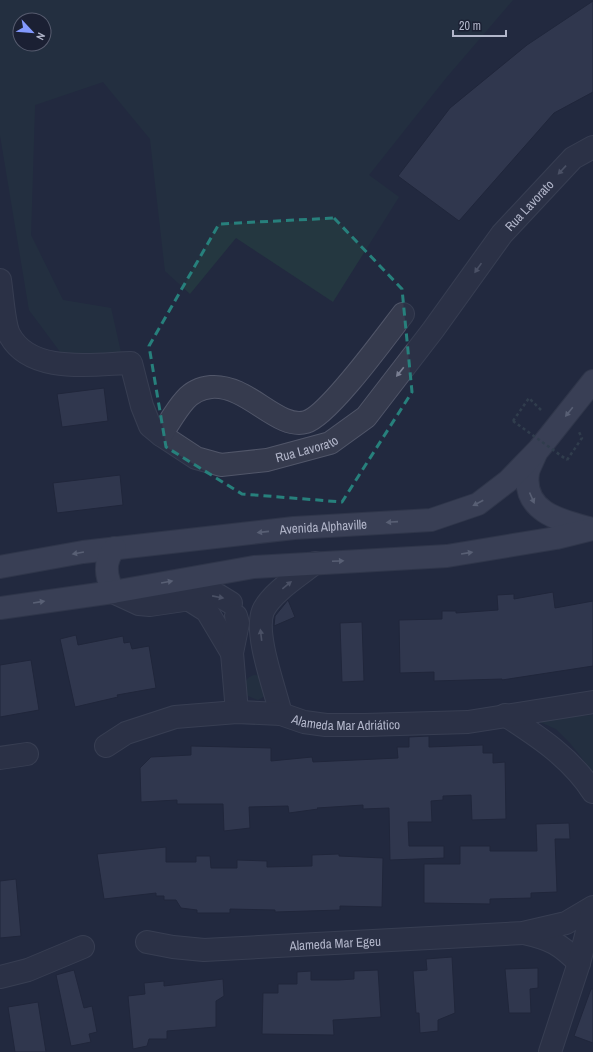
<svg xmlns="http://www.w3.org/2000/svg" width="593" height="1052" font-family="'Archivo Narrow',sans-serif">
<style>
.green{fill:#243740;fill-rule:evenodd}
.building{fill:#414761;stroke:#1d2235}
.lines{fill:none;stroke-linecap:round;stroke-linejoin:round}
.minor-casing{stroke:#515669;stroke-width:24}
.major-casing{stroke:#3f4457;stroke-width:24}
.path{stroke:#42545d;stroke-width:2.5;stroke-dasharray:3 3;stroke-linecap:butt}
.minor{stroke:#363b4e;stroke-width:22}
.major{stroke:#545a6f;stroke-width:22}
.path-bridge{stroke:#42545d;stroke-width:2.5;stroke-dasharray:3 3;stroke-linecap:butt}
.oneway{fill:#7a7f92}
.oneway2{fill:#9a9fb3}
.marked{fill:none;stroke:#27807c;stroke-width:3;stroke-dasharray:8 5;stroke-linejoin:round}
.labels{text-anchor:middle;stroke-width:3;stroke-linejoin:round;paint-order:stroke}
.street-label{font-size:13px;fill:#b2b6ca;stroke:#1b2033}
</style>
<rect width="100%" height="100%" fill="#22293f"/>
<g class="green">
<path d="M0 0H513L446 78 369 175 399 197 333 302 236 238 190 294 165 271 150 139 103 82 35 105 31 235 63 300 111 308 122 357 61 353 29 310 0 135ZM20 20H44V44H20Z"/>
<path d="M254 675 262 676 265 696 258 700 246 695C245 685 243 679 254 675Z"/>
<path d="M593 715V772L570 743 556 729 533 719Z"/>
</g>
<g class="building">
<path d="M593 1V92L554 113 459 221 398 176 450 108 527 45Z"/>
<path d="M104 388 108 421 62 427 57 394Z"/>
<path d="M120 475 123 505 57 513 53 483Z"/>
<path d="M553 592 555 608 593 601V666L502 680V679L434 681V672L400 673 399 620 442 619V611H456V613L498 610 497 595 514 594V599Z"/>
<path d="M288 600 295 617 274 626 275 616Z"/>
<path d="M362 622 364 681 342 682 340 623Z"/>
<path d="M76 635 78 645 123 636 124 643 130 642 132 649 149 646 156 688 117 695 118 697 75 707 60 639Z"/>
<path d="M31 660 39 710 0 717V665Z"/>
<path d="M429 736V747L483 745V753H493V763L505 762 506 819 472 820 471 795 443 796V800L431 801 432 822H408L409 846H444V858L390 860 389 808 363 809V805L317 808 318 809 289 813 288 806 249 807 250 828 224 831 223 804H177V800L141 802 140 768 151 757 191 755V746L271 748V761L312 757 313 762 398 758 397 747H409V737Z"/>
<path d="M569 823 570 839H555L557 892 531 893V898L490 899V904L424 903V864H460V846H490V851H537L536 824Z"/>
<path d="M166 847V862H196V856H210L211 868H237V860L267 861V867L312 866V855L339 854V856L383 858 382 907 340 906V910L275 912V910L230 909V913H197V910L181 908 176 900H164V896H156V893L104 899 97 854Z"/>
<path d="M16 879 21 936 0 938V881Z"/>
<path d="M452 957 455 1013 438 1020V1031L420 1033 419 1013H416L413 971 427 970 426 959Z"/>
<path d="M538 968V988L530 989 531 1013H509L505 969Z"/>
<path d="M74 970 84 1008 92 1006 97 1032 89 1034 91 1042 71 1046 56 975Z"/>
<path d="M378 970 381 1017 333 1020 334 1035 262 1034 263 993H278V984H297V972L311 971V980H339L354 979V971Z"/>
<path d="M223 979 224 996 216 1001V1027L167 1031V1039H149L147 1046 133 1049 128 996 145 994 144 983 164 981V986Z"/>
<path d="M591 989H593V1043L574 1036Z"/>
<path d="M38 1002 46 1052H15L8 1007Z"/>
</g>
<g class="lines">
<defs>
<g id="minor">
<path id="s1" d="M0 280C2 293 4 324 9 334 30 375 93 364 131 363L142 406 150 426 161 435 196 458 221 465 267 460 330 443 366 417 433 330 502 234 573 158 593 147"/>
<path d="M161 435C169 423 176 410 185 400 192 392 201 388 211 387 248 384 277 430 306 422 328 416 386 336 403 314"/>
<path d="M113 592 139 604 150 605 218 595 231 603"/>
<path d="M188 599 207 611 232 653"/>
<path d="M236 616 238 623 232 653 237 712"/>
<path d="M281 714C275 689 254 634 263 611 271 593 300 575 315 563"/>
<path d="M505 715C539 737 571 758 593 792"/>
<path id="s2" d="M106 746 126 733 175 717 237 712 281 714 304 722 326 725H365L468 722 593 702"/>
<path d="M0 758 27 754"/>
<path d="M524 933C551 939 560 944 579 963"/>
<path id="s3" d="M147 942 173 947 204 950 523 933 566 923 593 907"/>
<path d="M0 977 28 970 83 947"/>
<path d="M550 1052 579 963 593 908"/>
</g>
<g id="major">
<path d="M536 453C534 459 529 467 528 473 522 513 563 521 592 529"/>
<path id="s4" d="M0 567 83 552 294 528 431 520 478 504 508 481 539 449 593 381"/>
<path d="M113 592C106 576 103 562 115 548"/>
<path d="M0 608 113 592 254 567 447 556 556 538 593 529"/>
</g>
</defs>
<use href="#minor" class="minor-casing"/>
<use href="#major" class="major-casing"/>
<g class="path">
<path d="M513 421 529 398 543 412"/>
<path d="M567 460 582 438 578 430"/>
</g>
<use href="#minor" class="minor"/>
<use href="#major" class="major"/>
<path class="path-bridge" d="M513 421 567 460"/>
</g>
<defs><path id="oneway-solid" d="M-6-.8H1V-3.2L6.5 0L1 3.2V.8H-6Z"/></defs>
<g class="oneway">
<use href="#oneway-solid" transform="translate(562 170) rotate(133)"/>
<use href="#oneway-solid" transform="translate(478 268) rotate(125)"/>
<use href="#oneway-solid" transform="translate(400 372) rotate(129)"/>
<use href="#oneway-solid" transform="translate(287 585) rotate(-39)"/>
<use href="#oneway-solid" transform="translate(218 597) rotate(11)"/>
<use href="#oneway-solid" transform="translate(261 635) rotate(-97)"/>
</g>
<g class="oneway2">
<use href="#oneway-solid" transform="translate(569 412) rotate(129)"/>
<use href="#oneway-solid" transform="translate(532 498) rotate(66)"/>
<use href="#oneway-solid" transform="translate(478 503) rotate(152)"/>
<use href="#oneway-solid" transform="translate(392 522) rotate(176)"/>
<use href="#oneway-solid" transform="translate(263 532) rotate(174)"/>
<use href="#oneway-solid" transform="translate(78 553) rotate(170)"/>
<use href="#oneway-solid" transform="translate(467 553) rotate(-9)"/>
<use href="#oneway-solid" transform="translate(338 561) rotate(-3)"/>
<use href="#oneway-solid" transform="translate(167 582) rotate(-10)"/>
<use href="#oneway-solid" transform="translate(39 602) rotate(-9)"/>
</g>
<path d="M0 0H593V1052H0ZM334 218 402 289 412 392 342 502 242 494 166 447 149 346 219 224Z" fill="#22293f" fill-opacity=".55" fill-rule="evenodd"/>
<path class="marked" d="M334 218 402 289 412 392 342 502 242 494 166 447 149 346 219 224Z"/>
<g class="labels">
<g class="street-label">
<text dy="5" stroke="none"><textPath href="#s1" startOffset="759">Rua Lavorato</textPath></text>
<text dy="5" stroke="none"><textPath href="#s1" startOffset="423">Rua Lavorato</textPath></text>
<text dy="5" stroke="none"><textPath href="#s4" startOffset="326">Avenida Alphaville</textPath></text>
<text dy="5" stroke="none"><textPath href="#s2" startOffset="248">Alameda Mar Adriático</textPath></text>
<text dy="5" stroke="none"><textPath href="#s3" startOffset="189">Alameda Mar Egeu</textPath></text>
</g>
</g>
<g transform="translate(32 32) rotate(116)"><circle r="19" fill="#1b2033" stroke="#575c6f"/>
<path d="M0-3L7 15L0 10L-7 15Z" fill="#8399fe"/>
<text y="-6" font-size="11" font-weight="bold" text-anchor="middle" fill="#b2b6ca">N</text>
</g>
<path d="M453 30v6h53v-6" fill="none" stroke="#b2b6ca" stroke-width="2"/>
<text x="459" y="30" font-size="12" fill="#b2b6ca" stroke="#1b2033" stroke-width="3" paint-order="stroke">20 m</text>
</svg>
